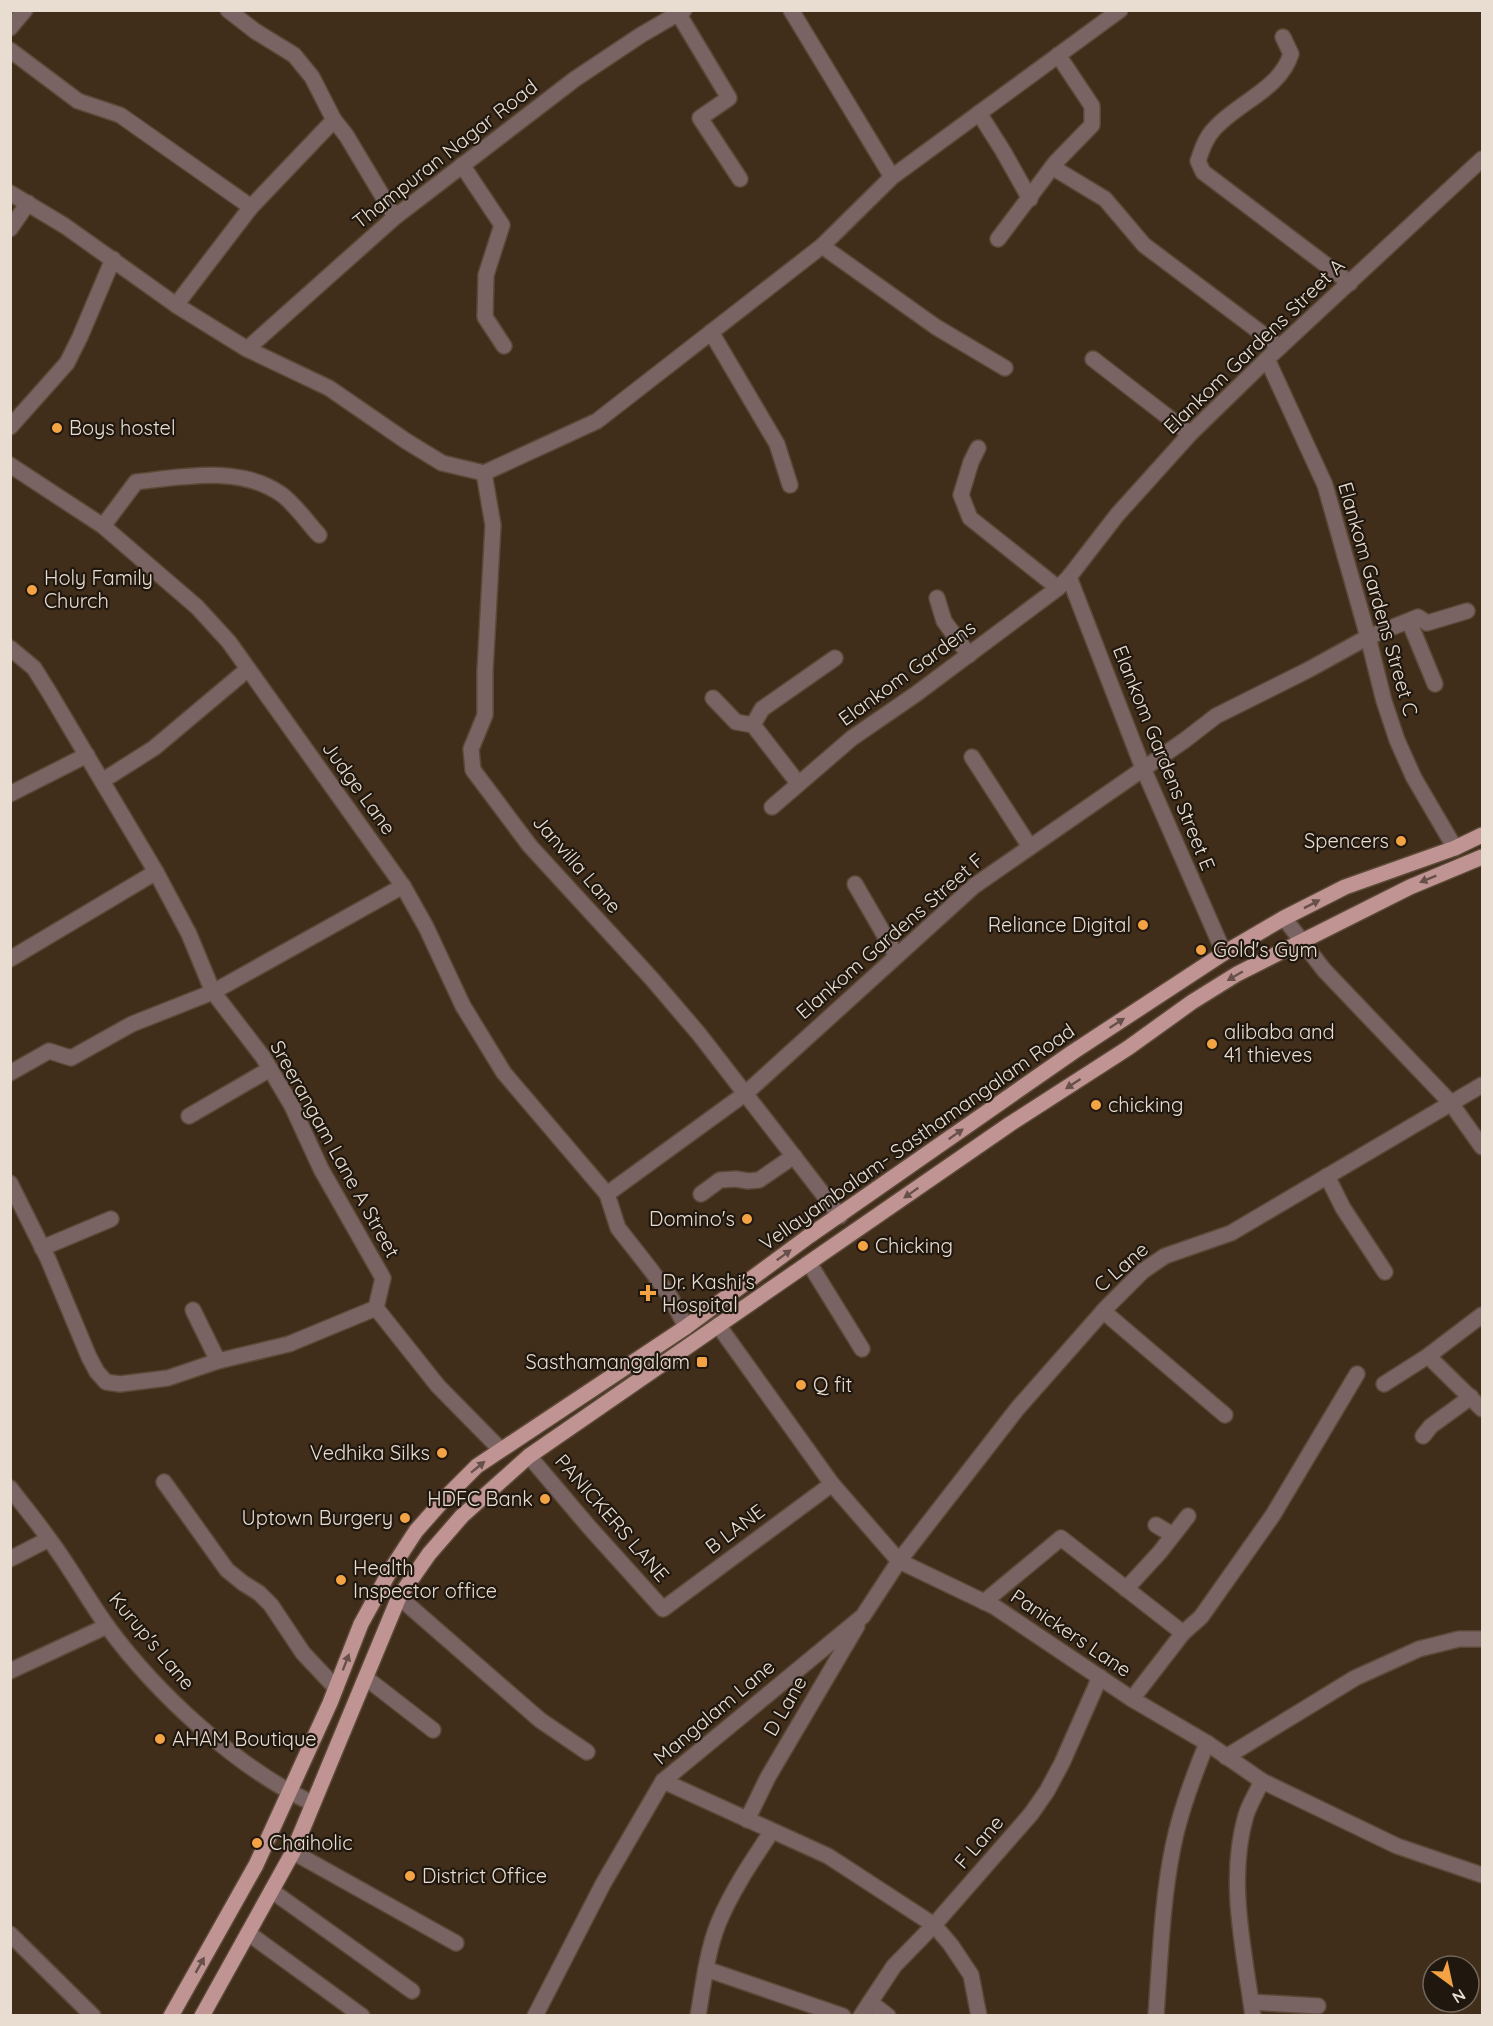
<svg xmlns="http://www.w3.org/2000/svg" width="1493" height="2026" font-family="Quicksand,sans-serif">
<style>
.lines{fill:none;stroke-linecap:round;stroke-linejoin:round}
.minor-casing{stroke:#5b4937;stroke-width:18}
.major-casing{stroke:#5b4937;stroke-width:18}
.minor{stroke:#796463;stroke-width:15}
.major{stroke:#c09492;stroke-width:15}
.oneway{fill:#68504a}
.poi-dot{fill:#f4a344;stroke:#20180f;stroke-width:2}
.labels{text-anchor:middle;stroke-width:4.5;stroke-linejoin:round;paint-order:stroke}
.street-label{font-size:20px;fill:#e9ddd1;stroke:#20180f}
.poi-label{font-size:20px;fill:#e9ddd1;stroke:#20180f;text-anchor:start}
</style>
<rect width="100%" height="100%" fill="#402d1a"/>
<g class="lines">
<defs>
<g id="minor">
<path d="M228 10 255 31 294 55 312 77 334 120 346 135 395 217"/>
<path d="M791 10 892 177"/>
<path d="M678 13 729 98 700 118 740 179"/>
<path d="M10 28 25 10"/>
<path d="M1283 37 1291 54C1280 89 1239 102 1215 128 1206 137 1202 149 1198 161L1203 172 1211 178 1350 283"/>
<path d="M10 50 78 101 120 115 251 207"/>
<path d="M979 113 1003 151 1030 199"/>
<path d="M462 165 502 225 486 275 485 317 504 346"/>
<path d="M1052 167 1105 199 1144 245 1280 347"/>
<path d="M10 193 65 226 176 305 247 349 329 388 406 441 442 463 484 473 597 421 822 246 892 177 1120 10"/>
<path d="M10 229 28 203"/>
<path d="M998 239 1056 162 1092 125V106L1058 55"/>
<path d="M822 246 936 327 1005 368"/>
<path d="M176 305 251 207 334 120"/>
<path d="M711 332 777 444 790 485"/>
<path d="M247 349 395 217 575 79 641 35 684 10"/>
<path d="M1093 359 1190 434"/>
<path d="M1267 359 1325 485 1368 637 1384 701 1397 740 1414 778 1455 848"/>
<path d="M10 427 67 363 80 337 113 259"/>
<path d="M978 448 971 462 961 495 970 518 1058 588"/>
<path d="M10 465 103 526 197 607 229 642 403 886 426 927 463 1006 504 1073 607 1194 618 1228 651 1270 671 1298 686 1327"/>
<path d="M484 473 493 525 485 671V715L471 749 473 770 530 846 652 979 699 1034 840 1216"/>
<path d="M103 526 136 482C182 477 240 465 281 494 294 503 308 523 319 535"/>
<path d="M1069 577 1143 768 1224 953"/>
<path d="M937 598 944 621 969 655"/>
<path d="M1409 621 1435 684"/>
<path d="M10 648 34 668 49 692 156 872 189 934 213 992 263 1057 292 1106 321 1169 383 1278 376 1308 289 1344 218 1361 168 1378 120 1384 106 1382 97 1372 89 1357 48 1259 10 1183"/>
<path d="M713 698 736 722 753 725 798 783"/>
<path d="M753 725 762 709 835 658"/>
<path d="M972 757 1030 847"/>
<path d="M102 781 154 748 248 669"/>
<path d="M10 794 87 755"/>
<path d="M772 807 852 738 916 694 1058 588 1069 577 1117 515 1190 434 1267 359 1482 159"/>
<path d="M855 884 896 955"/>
<path d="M1284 918 1324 970 1450 1102 1482 1147"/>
<path d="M10 959 156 872"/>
<path d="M10 1073 49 1051 71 1058 132 1024 213 992 403 886"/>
<path d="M189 1116 270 1069"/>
<path d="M1327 1176 1343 1208 1385 1272"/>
<path d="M607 1194 746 1093 974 886 1185 740 1216 716 1308 670 1368 637 1418 617 1427 623 1467 611"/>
<path d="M701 1194 720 1180 736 1179 748 1181 759 1180 794 1156"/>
<path d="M42 1248 111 1219"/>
<path d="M809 1263 862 1349"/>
<path d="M376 1308 438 1386 501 1450"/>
<path d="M193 1310 218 1361"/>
<path d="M1103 1311 1225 1415"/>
<path d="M1482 1315 1428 1356 1482 1409"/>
<path d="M718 1325 832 1484 899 1561 995 1607 1132 1699 1207 1743 1262 1781 1397 1846 1482 1875"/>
<path d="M1384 1384 1428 1356"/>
<path d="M1423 1436 1431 1426 1471 1397"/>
<path d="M529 1456 590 1528 663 1609 832 1484"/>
<path d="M164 1482 227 1570 243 1583 259 1593 271 1605 303 1653 336 1688"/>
<path d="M10 1488C23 1505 37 1522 49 1539 70 1567 87 1598 107 1626 156 1693 237 1768 312 1803"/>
<path d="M1156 1525 1173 1535"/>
<path d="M10 1559 49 1539"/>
<path d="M1126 1589 1160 1552 1188 1516"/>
<path d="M399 1597 540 1720 587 1752"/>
<path d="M984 1602 1061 1538 1183 1633 1201 1617 1273 1515 1357 1374"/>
<path d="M10 1671 107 1626"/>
<path d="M366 1678 433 1730"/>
<path d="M1132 1699 1183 1633"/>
<path d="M1226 1757 1355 1678 1419 1649 1459 1639H1482"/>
<path d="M663 1781 828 1856 934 1925 951 1945 971 1975 979 2016"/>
<path d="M747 1820 768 1777 857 1626"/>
<path d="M293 1852 456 1943"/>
<path d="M272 1891 412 1991"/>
<path d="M248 1933 362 2016"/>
<path d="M10 1934 93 2016"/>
<path d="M706 1969 843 2016"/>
<path d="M870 2002 888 2016"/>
<path d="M1251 2002 1318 2006"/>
<path d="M535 2016 603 1884 663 1781 863 1616 899 1561 1017 1409 1107 1307 1143 1271 1165 1256 1231 1233 1482 1085"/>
<path d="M698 2016C703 1986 707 1952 718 1924 732 1890 752 1861 772 1831"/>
<path d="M861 2016 894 1966 934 1925 1031 1814 1047 1791 1062 1763 1100 1677"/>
<path d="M1156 2016C1160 1961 1162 1900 1173 1847 1180 1811 1193 1777 1207 1743"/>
<path d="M1253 2016C1244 1950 1227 1880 1246 1815 1250 1803 1257 1792 1262 1781"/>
</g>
<g id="major">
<path d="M171 2016 256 1865 330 1703 361 1624 390 1571 416 1531 447 1496 477 1466 686 1327 809 1236 1073 1052 1224 953 1284 918 1345 887 1455 848 1482 835"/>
<path d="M202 2016 293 1852 399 1597 429 1554 462 1516 529 1456 1010 1124 1128 1048 1192 1002 1237 974 1410 887 1482 857"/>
</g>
</defs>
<use href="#minor" class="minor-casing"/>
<use href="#major" class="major-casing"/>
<use href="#minor" class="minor"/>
<use href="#major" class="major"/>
</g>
<defs><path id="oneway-solid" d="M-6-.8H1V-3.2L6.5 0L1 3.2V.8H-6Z" transform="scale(1.5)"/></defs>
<g class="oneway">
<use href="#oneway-solid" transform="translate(1428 879) rotate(158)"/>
<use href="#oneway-solid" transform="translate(1312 904) rotate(-27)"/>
<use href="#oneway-solid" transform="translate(1235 976) rotate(150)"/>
<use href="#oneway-solid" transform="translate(1117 1023) rotate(-33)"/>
<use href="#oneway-solid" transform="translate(1073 1084) rotate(147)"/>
<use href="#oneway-solid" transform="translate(956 1134) rotate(-35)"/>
<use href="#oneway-solid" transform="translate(911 1193) rotate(145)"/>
<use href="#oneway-solid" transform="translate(784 1255) rotate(-36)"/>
<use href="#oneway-solid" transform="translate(478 1467) rotate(-39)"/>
<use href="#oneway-solid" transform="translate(346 1662) rotate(-69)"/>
<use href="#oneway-solid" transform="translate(200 1965) rotate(-61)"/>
</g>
<g class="poi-dot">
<circle cx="57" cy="428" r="6"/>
<circle cx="32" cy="590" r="6"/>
<circle cx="1401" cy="841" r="6"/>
<circle cx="1143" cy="925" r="6"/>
<circle cx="1201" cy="950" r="6"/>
<circle cx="1212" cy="1044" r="6"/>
<circle cx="1096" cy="1105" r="6"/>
<circle cx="747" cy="1219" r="6"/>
<circle cx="863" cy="1246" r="6"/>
<path d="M645 1284h6v6h6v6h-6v6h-6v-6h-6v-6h6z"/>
<rect x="696" y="1356" width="12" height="12" rx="3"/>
<circle cx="801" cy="1385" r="6"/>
<circle cx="442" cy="1453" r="6"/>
<circle cx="545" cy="1499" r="6"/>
<circle cx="405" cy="1518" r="6"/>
<circle cx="341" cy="1580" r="6"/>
<circle cx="160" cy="1739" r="6"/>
<circle cx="257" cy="1843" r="6"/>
<circle cx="410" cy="1876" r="6"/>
</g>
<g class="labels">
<g class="street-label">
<text transform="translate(445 154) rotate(-38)" y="7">Thampuran Nagar Road</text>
<text transform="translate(1254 346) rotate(-44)" y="7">Elankom Gardens Street A</text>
<text transform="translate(1378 599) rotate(74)" y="7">Elankom Gardens Street C</text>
<text transform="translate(907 673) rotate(-36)" y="7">Elankom Gardens</text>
<text transform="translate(1164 758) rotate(68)" y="7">Elankom Gardens Street E</text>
<text transform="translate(359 788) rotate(54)" y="7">Judge Lane</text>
<text transform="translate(577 864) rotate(49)" y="7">Janvilla Lane</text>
<text transform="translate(890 936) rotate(-41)" y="7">Elankom Gardens Street F</text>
<text transform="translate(917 1137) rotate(-35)" y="7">Vellayambalam- Sasthamangalam Road</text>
<text transform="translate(335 1149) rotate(61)" y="7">Sreerangam Lane A Street</text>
<text transform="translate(1121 1267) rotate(-41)" y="7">C Lane</text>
<text transform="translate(612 1518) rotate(49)" y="7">PANICKERS LANE</text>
<text transform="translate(735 1529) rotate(-37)" y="7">B LANE</text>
<text transform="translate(1071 1633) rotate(34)" y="7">Panickers Lane</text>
<text transform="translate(152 1641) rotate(50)" y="7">Kurup's Lane</text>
<text transform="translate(785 1706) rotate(-60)" y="7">D Lane</text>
<text transform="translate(714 1712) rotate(-40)" y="7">Mangalam Lane</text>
<text transform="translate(979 1842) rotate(-49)" y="7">F Lane</text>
</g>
<g class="poi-label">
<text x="69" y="435">Boys hostel</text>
<text x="44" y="585">Holy Family<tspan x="44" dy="23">Church</tspan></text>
<text x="1389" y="848" text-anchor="end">Spencers</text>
<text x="1131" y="932" text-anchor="end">Reliance Digital</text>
<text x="1213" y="957">Gold's Gym</text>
<text x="1224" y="1039">alibaba and<tspan x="1224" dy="23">41 thieves</tspan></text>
<text x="1108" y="1112">chicking</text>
<text x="735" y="1226" text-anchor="end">Domino's</text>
<text x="875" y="1253">Chicking</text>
<text x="662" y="1289">Dr. Kashi's<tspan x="662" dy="23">Hospital</tspan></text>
<text x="690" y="1369" text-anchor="end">Sasthamangalam</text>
<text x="813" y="1392">Q fit</text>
<text x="430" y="1460" text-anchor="end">Vedhika Silks</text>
<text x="533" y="1506" text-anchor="end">HDFC Bank</text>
<text x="393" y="1525" text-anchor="end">Uptown Burgery</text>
<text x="353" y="1575">Health<tspan x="353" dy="23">Inspector office</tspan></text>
<text x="172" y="1746">AHAM Boutique</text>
<text x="269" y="1850">Chaiholic</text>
<text x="422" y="1883">District Office</text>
</g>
</g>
<rect width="1493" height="2026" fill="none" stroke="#e9ddd1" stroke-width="24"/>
<g transform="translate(1451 1984) rotate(147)"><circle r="28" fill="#20180f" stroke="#70675d" stroke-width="1.5"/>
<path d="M0-4.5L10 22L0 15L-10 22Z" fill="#f4a344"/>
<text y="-9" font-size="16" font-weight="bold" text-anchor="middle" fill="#e9ddd1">N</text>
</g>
</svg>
